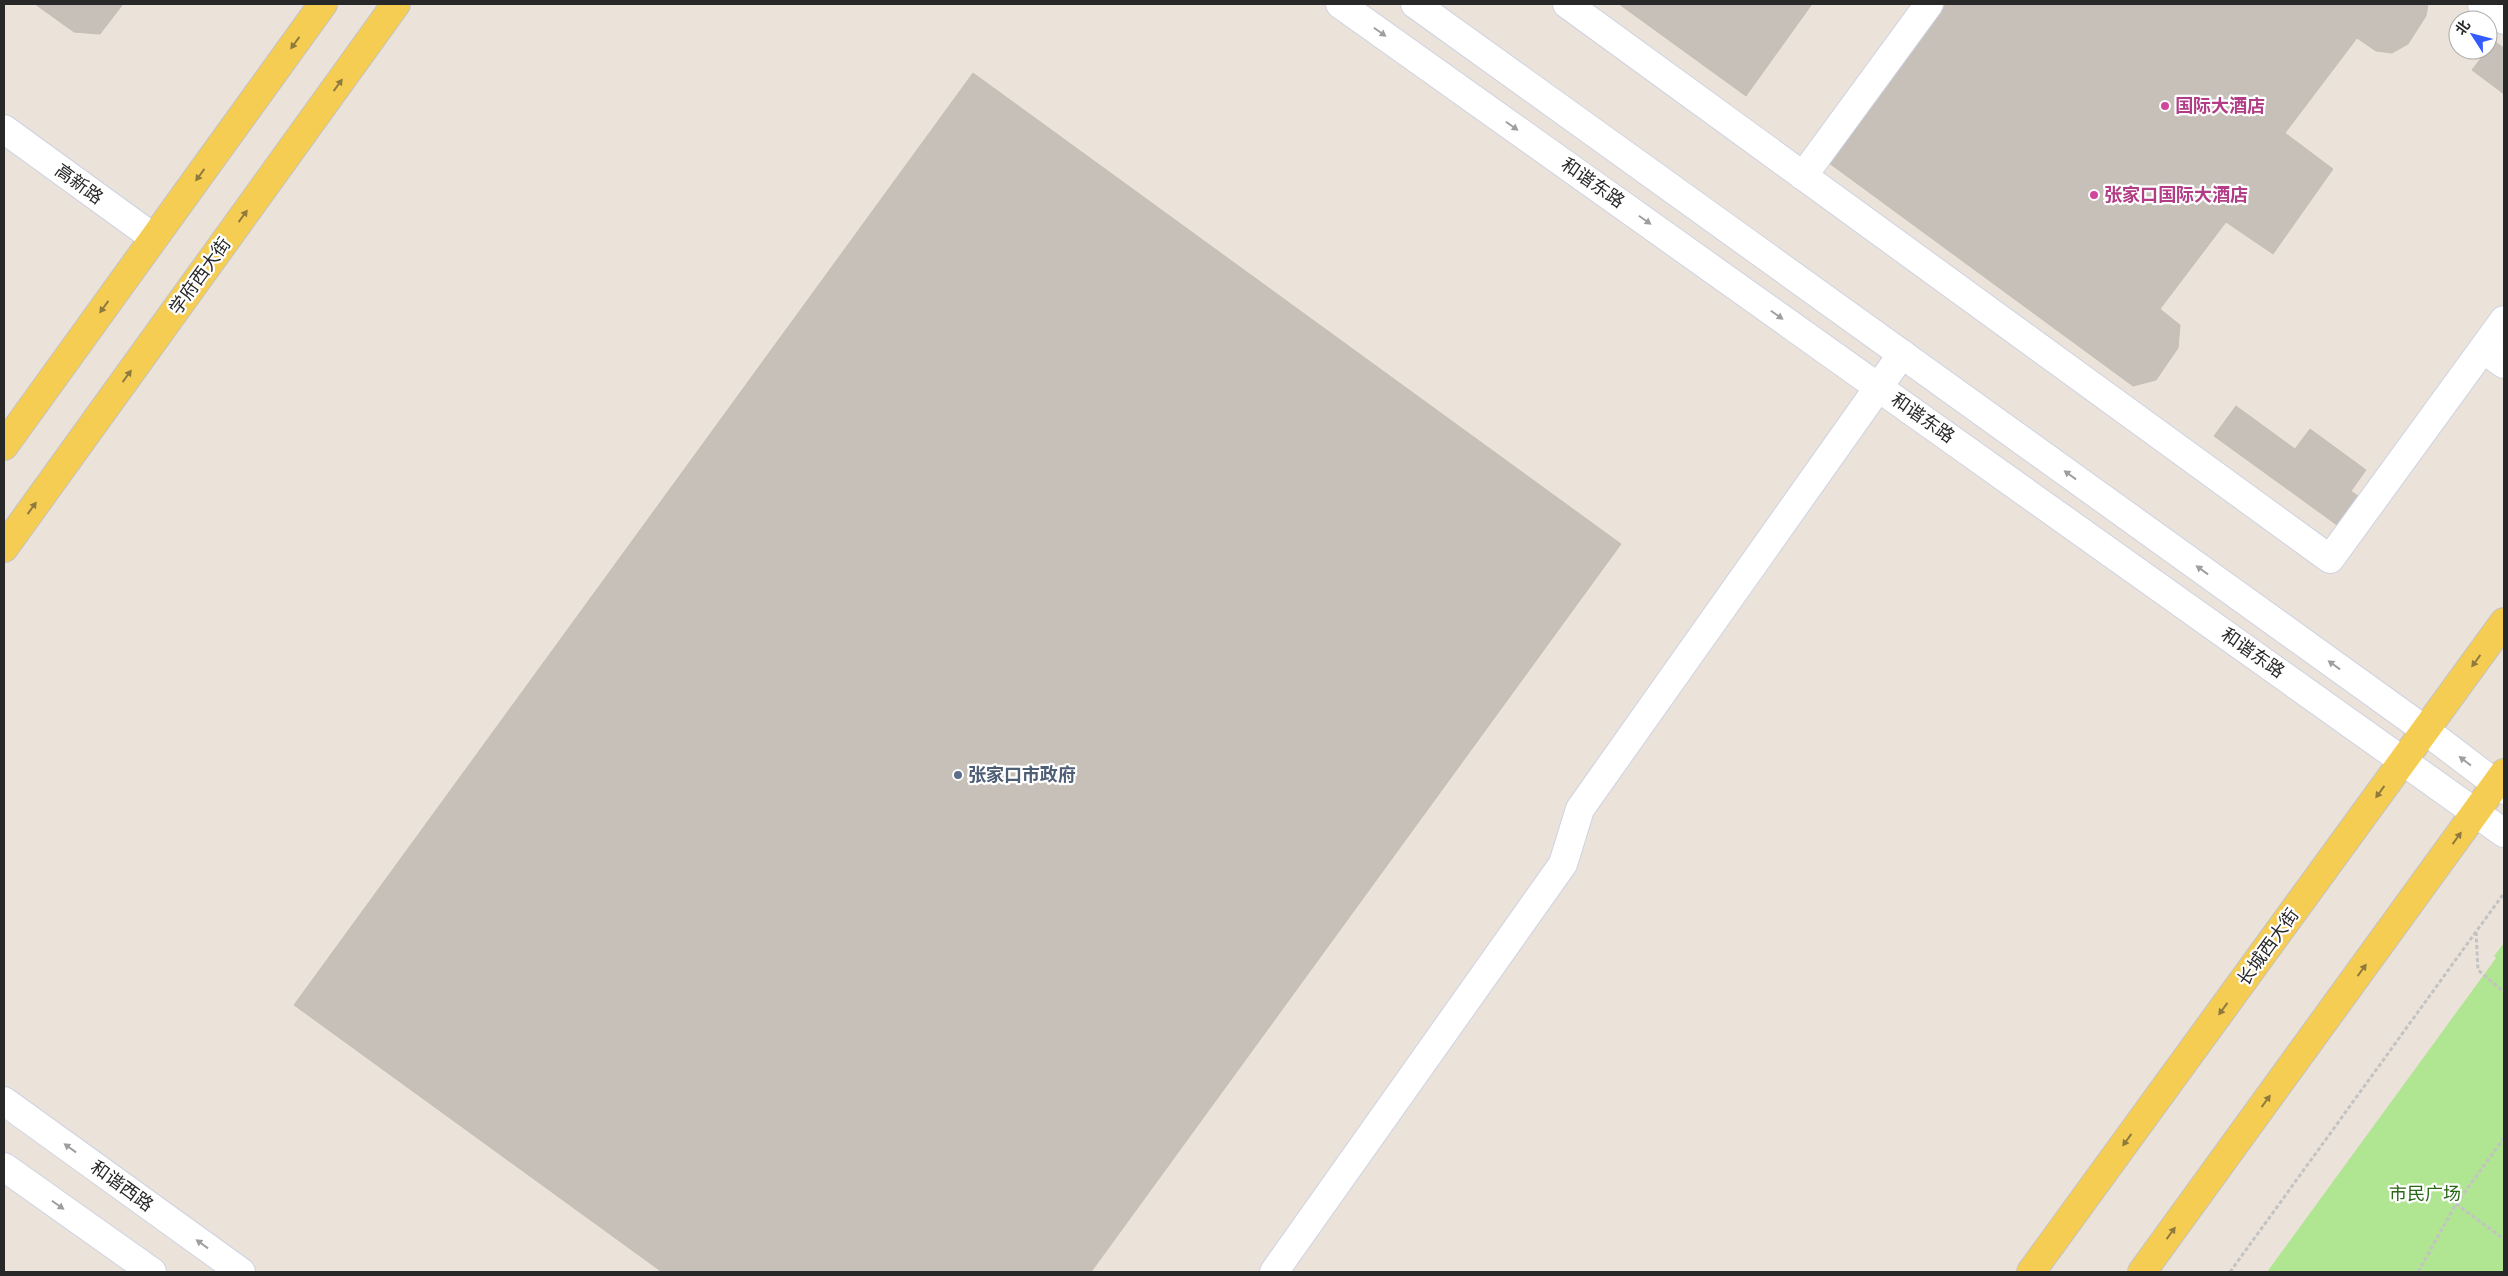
<svg xmlns="http://www.w3.org/2000/svg" width="2508" height="1276" font-family="'Exo 2','Noto Sans SC',sans-serif">
<style>
.green{fill:#b0e592}
.building{fill:#c6c0b9;stroke:#c6bfb3}
.lines{fill:none;stroke-linecap:round;stroke-linejoin:round}
.minor-casing{stroke:#ced2e2;stroke-width:30}
.major-casing{stroke:#c3c3c3;stroke-width:30}
.path{stroke:#c3c3c3;stroke-width:3;stroke-dasharray:4 2.5;stroke-linecap:butt}
.minor{stroke:#fff;stroke-width:28}
.major{stroke:#f6cd53;stroke-width:28}
.oneway{fill:#9e9e9e}
.oneway2{fill:#8f7a3e}
.hotel-dot{fill:#d1479c;stroke:#fff;stroke-width:2}
.service-dot{fill:#5c6f8a;stroke:#fff;stroke-width:2}
.labels{text-anchor:middle;stroke-width:4.5;stroke-linejoin:round;paint-order:stroke}
.hotel-label{font-size:18px;font-weight:bold;fill:#b23c85;stroke:#fff;text-anchor:start}
.street-label{font-size:18px;fill:#282828;stroke:#fff}
.service-label{font-size:18px;font-weight:bold;fill:#4e5e75;stroke:#fff;text-anchor:start}
.park-label{font-size:18px;fill:#286716;stroke:#fff}
</style>
<rect width="100%" height="100%" fill="#ebe3d9"/>
<path class="green" d="M2504 943V1272H2267L2496 958 2494 956Z"/>
<g class="building">
<path d="M35 4H61L83 20 95 4H123L100 34 74 32Z"/>
<path d="M61 4H95L83 20Z"/>
<path d="M1619 4H1812L1746 96Z"/>
<path d="M1946 4H2428L2426 16 2408 44 2392 53 2376 51 2357 38 2285 133 2333 169 2273 254 2226 222 2160 309 2180 325 2178 348 2156 380 2133 386 1829 163Z"/>
<path d="M2494 41 2504 48V94L2472 70Z"/>
<path d="M973 73 1621 544 1091 1272H662L294 1005Z"/>
<path d="M2236 406 2295 449 2310 429 2366 470 2351 491 2358 496 2337 525 2214 436Z"/>
</g>
<g class="lines">
<defs>
<g id="minor">
<path d="M1340 4 2504 833"/>
<path d="M1415 4 2425 730 2504 790"/>
<path d="M1567 4 2330 559 2504 320"/>
<path d="M2482 4 2504 20"/>
<path d="M4 129 154 238"/>
<path d="M1803 176 1929 4"/>
<path d="M2483 349 2504 364"/>
<path d="M4 1101 241 1272"/>
<path d="M4 1167 152 1272"/>
<path d="M1274 1272 1563 864 1580 809 1902 354"/>
</g>
<g id="major">
<path d="M4 446 323 4"/>
<path d="M4 548 396 4"/>
<path d="M2031 1272 2504 622"/>
<path d="M2142 1272 2504 773"/>
</g>
</defs>
<use href="#minor" class="minor-casing"/>
<use href="#major" class="major-casing"/>
<g class="path">
<path d="M2476 932 2478 970 2504 992"/>
<path d="M2456 1204 2504 1239"/>
<path d="M2230 1272 2504 893"/>
<path d="M2418 1272 2456 1204 2504 1138"/>
</g>
<use href="#minor" class="minor"/>
<use href="#major" class="major"/>
</g>
<defs><path id="oneway-solid" d="M-6-.8H1V-3.2L6.5 0L1 3.2V.8H-6Z" transform="scale(1.25)"/></defs>
<g class="oneway">
<use href="#oneway-solid" transform="translate(1380 32) rotate(35)"/>
<use href="#oneway-solid" transform="translate(1512 126) rotate(35)"/>
<use href="#oneway-solid" transform="translate(1645 220) rotate(35)"/>
<use href="#oneway-solid" transform="translate(1777 315) rotate(35)"/>
<use href="#oneway-solid" transform="translate(2070 475) rotate(-144)"/>
<use href="#oneway-solid" transform="translate(2202 570) rotate(-144)"/>
<use href="#oneway-solid" transform="translate(2334 665) rotate(-144)"/>
<use href="#oneway-solid" transform="translate(2465 761) rotate(-143)"/>
<use href="#oneway-solid" transform="translate(70 1148) rotate(-144)"/>
<use href="#oneway-solid" transform="translate(58 1205) rotate(35)"/>
<use href="#oneway-solid" transform="translate(202 1244) rotate(-144)"/>
</g>
<g class="oneway2">
<use href="#oneway-solid" transform="translate(295 43) rotate(126)"/>
<use href="#oneway-solid" transform="translate(338 85) rotate(-54)"/>
<use href="#oneway-solid" transform="translate(200 175) rotate(126)"/>
<use href="#oneway-solid" transform="translate(243 216) rotate(-54)"/>
<use href="#oneway-solid" transform="translate(104 307) rotate(126)"/>
<use href="#oneway-solid" transform="translate(127 376) rotate(-54)"/>
<use href="#oneway-solid" transform="translate(32 508) rotate(-54)"/>
<use href="#oneway-solid" transform="translate(2476 661) rotate(126)"/>
<use href="#oneway-solid" transform="translate(2380 792) rotate(126)"/>
<use href="#oneway-solid" transform="translate(2457 838) rotate(-54)"/>
<use href="#oneway-solid" transform="translate(2362 970) rotate(-54)"/>
<use href="#oneway-solid" transform="translate(2223 1009) rotate(126)"/>
<use href="#oneway-solid" transform="translate(2266 1101) rotate(-54)"/>
<use href="#oneway-solid" transform="translate(2127 1140) rotate(126)"/>
<use href="#oneway-solid" transform="translate(2171 1233) rotate(-54)"/>
</g>
<g class="hotel-dot">
<circle cx="2165" cy="106" r="5"/>
<circle cx="2094" cy="195" r="5"/>
</g>
<circle class="service-dot" cx="958" cy="775" r="5"/>
<g class="labels">
<g class="hotel-label">
<text x="2175" y="112">国际大酒店</text>
<text x="2104" y="201">张家口国际大酒店</text>
</g>
<g class="street-label">
<text transform="translate(1593 183) rotate(35)" y="6">和谐东路</text>
<text transform="translate(79 184) rotate(36)" y="6">高新路</text>
<text transform="translate(200 276) rotate(-54)" y="6">学府西大街</text>
<text transform="translate(1923 418) rotate(35)" y="6">和谐东路</text>
<text transform="translate(2253 653) rotate(35)" y="6">和谐东路</text>
<text transform="translate(2268 947) rotate(-54)" y="6">长城西大街</text>
<text transform="translate(122 1186) rotate(36)" y="6">和谐西路</text>
</g>
<g class="service-label">
<text x="968" y="781">张家口市政府</text>
</g>
<g class="park-label">
<text x="2425" y="1200">市民广场</text>
</g>
</g>
<rect width="2508" height="1276" fill="none" stroke="#282828" stroke-width="10"/>
<g transform="translate(2473 35) rotate(306)"><circle r="24" fill="#ffffff" stroke="#a9a9a9"/>
<path d="M0-4L9 19L0 12L-9 19Z" fill="#325cff"/>
<text y="-8" font-size="14" font-weight="bold" text-anchor="middle" fill="#282828">北</text>
</g>
</svg>
